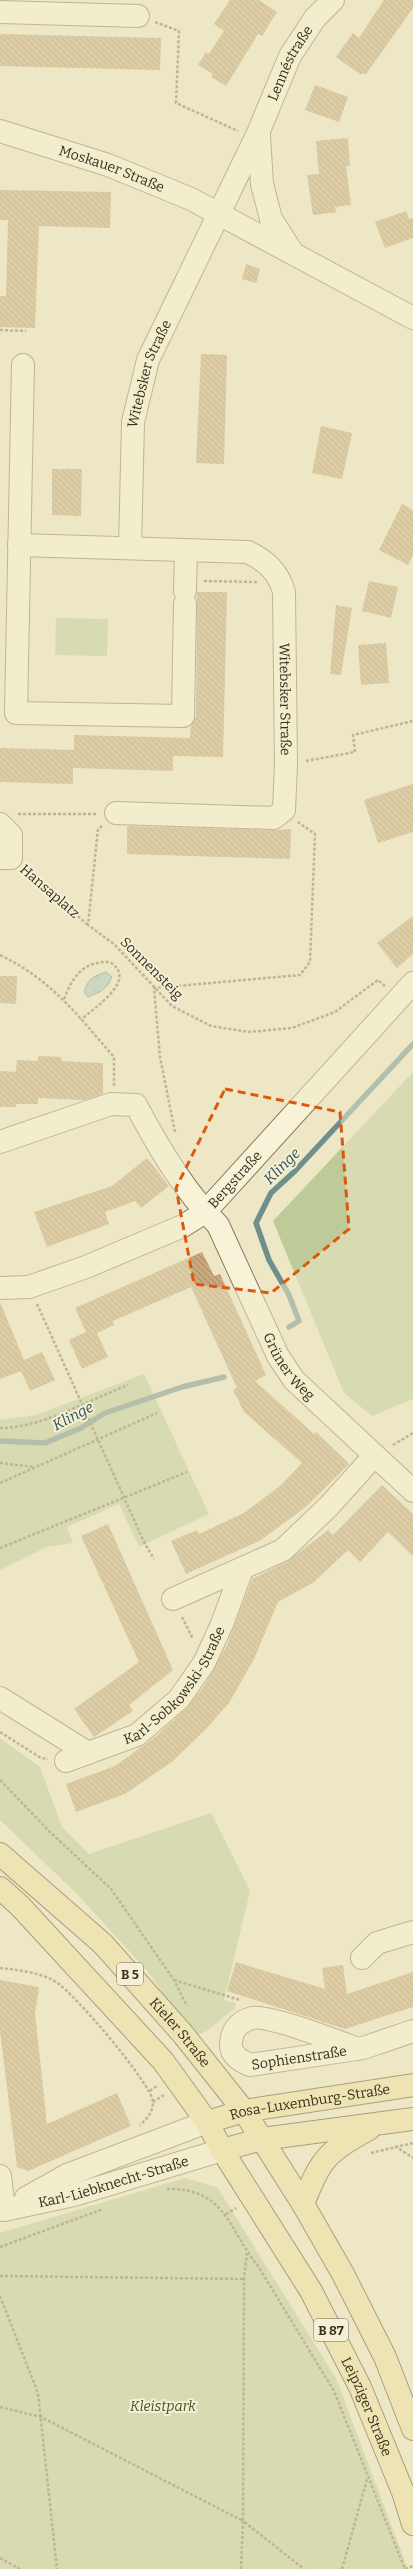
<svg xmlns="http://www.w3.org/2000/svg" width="413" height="2569" font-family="Bitter,serif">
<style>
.green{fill:#becb99}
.water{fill:url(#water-ripples);stroke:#6e8f8b}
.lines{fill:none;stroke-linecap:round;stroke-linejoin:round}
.stream{stroke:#6e8f8b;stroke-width:5.5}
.building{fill:url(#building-back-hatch)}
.minor-casing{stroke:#88795c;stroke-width:24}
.major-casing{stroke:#564730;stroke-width:24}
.path{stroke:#88795c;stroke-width:2.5;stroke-dasharray:3 2;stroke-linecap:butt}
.minor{stroke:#f8f3d8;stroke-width:22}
.major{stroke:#efe19e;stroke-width:22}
.marked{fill:none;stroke:#df570d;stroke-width:3;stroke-dasharray:8 5;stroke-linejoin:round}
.labels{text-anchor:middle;stroke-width:4;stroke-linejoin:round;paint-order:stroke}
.shield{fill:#f5f0d5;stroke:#716956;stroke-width:1}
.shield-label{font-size:13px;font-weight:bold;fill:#382f1f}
.street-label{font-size:14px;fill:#382f1f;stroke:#f5f0d5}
.park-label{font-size:14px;font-style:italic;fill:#425426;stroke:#f5f0d5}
.water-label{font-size:15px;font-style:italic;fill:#2f5558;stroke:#f5f0d5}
</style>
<defs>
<pattern id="water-ripples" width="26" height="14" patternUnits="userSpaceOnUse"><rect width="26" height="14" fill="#a7c1bd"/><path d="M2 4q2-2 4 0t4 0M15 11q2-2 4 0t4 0" fill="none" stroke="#899d99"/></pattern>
<pattern id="building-back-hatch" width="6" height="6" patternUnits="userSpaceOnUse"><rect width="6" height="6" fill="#caa87c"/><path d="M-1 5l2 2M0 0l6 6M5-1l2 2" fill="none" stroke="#a58965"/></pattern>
</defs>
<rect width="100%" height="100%" fill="#ede7c5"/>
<g class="green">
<path d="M56 618 108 619 107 656 55 655Z"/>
<path d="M413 1072V1399L372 1416 344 1393 273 1221Z"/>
<path d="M144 1374 209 1514 139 1547 119 1504 67 1527 73 1543 47 1547 0 1570V1420L36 1415Z"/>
<path d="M0 1738 40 1767 62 1827 89 1854 211 1813 250 1891 224 2000 236 2003 235 2008 207 2031 193 2037 149 1973 78 1895 0 1820Z"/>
<path d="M185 2178 217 2187 336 2378 408 2569H0V2233Z"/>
</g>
<path class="water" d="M106 972 112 977 108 985 100 992 88 997 84 992C88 979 93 976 106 972Z"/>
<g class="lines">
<g class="stream">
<path d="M289 1327 299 1321 289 1295 269 1260 256 1223 271 1193 295 1171 413 1044"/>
<path d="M0 1441 45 1443 81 1428 105 1413 182 1387 224 1377"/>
</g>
</g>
<g class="building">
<path d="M230 0H259L277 12 262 36 258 34 226 86 211 77 213 74 198 65 206 52 209 54 224 31 214 24Z"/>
<path d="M384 0H413V8L366 74H360L336 57 353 33 359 38Z"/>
<path d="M0 34 161 38 160 70 0 66Z"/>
<path d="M315 85 348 97 339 122 305 110Z"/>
<path d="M348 138 350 166H346L351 205 334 207 337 212 313 215 307 175 319 174 316 141Z"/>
<path d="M0 190 111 192 110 228 39 226 35 328 0 327V296H6L8 220H0Z"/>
<path d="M406 211 409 219 413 218V238L385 248 375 222Z"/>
<path d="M246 264 260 269 256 283 242 279Z"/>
<path d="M201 354 227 355 224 464 196 463Z"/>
<path d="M321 426 352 433 342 479 312 473Z"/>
<path d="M52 469H82L81 516 52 515Z"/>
<path d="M402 504 413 510V555L408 565 379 550Z"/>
<path d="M369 581 398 587 391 618 362 611Z"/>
<path d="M197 592H227L223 757 173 756V771L73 768V784L0 782V748L74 750V735L190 738 191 725 196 716Z"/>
<path d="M336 605 352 608 341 675 330 674Z"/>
<path d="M386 643 389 683 361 685 358 645Z"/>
<path d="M413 784V832L378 843 364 800Z"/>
<path d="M127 826 274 830 291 829 290 859 127 854Z"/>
<path d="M413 916V954L397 968 377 943Z"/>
<path d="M0 976H17L16 1004 0 1003Z"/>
<path d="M38 1056 62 1057 61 1061 103 1063V1094L85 1100 38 1098V1104H16V1107H0V1071L16 1072 17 1060 38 1061Z"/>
<path d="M147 1158 169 1186 141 1208 135 1201 105 1212 109 1224 47 1247 34 1212 112 1186Z"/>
<path d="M202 1252 214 1276 220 1274 266 1375 255 1381 314 1434 316 1432 349 1464 307 1506 261 1540 186 1574 171 1541 197 1530 199 1534 244 1513 281 1485 302 1463 244 1412 233 1390 237 1388 191 1287 113 1321 114 1325 97 1333 108 1357 82 1369 69 1340 86 1332 75 1308Z"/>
<path d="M0 1302 24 1360 42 1352 55 1380 30 1391 21 1371 0 1379Z"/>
<path d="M382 1485 413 1514V1556L388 1532 360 1562 348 1550 314 1582 278 1602 254 1659 229 1703 207 1728 173 1761 125 1794 76 1812 66 1784 115 1766 154 1738 187 1708 204 1686 227 1645 252 1579 288 1561 328 1530 333 1535Z"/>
<path d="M108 1524 173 1670 129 1705 133 1711 94 1737 74 1709 139 1662 81 1536Z"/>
<path d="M236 1962 325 1989 322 1968 343 1965 347 1994 413 1972V2007L345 2029 227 1991Z"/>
<path d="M0 1980 39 1987 35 2013 47 2124 117 2093 131 2126 28 2171 17 2167 0 2032Z"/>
</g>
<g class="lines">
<defs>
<g id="minor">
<path d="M0 12 138 16"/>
<path id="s1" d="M0 131 108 165 191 199 413 318"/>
<path d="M259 136 262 184 271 219 292 252"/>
<path d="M23 365 16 713 183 716 185 604"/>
<path id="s2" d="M19 545 248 552C266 561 278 571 284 592L286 764 284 810 274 818 116 813"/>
<path id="s3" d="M130 548 133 422 148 360 258 133 290 56 315 18 333 0"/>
<path d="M185 591 186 550"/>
<path d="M0 824 11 835V858H0"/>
<path id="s4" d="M0 1142 111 1104 136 1105C158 1147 184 1191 218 1225L278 1356 294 1380 413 1491"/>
<path id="s5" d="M0 1288 29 1287 86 1267 183 1226 205 1212 413 983"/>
<path d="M173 1599 283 1550 329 1506 374 1456"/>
<path d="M0 1698 88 1753"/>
<path id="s6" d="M66 1761 137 1735 179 1699 204 1663 222 1624 242 1569"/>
<path d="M362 1958 377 1943 413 1932"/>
<path id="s7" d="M358 2049C339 2042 267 2014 252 2018 238 2022 231 2031 231 2045 231 2056 241 2061 250 2065L363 2048 413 2031"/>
<path d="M0 2176 4 2210"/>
<path d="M26 2198 67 2175 207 2122"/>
<path id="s8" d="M4 2210 74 2195 222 2150"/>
</g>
<g id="major">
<path id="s9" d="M0 1854 103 1944 182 2033 244 2111 303 2204 343 2274 385 2357 413 2429"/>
<path id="s10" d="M0 1888 20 1906 163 2061 207 2122 222 2150 311 2291 360 2387 403 2492 413 2524"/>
<path id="s11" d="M207 2122 244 2111 413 2085"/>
<path d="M222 2150 262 2139 413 2119"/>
<path d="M303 2204C321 2159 326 2152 369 2129"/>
</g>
</defs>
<use href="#minor" class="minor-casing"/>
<use href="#major" class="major-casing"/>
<g class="path">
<path d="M155 22 179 31 176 103 238 131"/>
<path d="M0 330 26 331"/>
<path d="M204 581 257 582"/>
<path d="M306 761 355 752 353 735 413 721"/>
<path d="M18 814H97"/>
<path d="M102 826 98 829 88 925 114 944 172 1006 211 1026 249 1032 292 1028 335 1012 378 980 385 986"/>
<path d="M25 870 88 925"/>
<path d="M0 955C52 980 77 1015 114 1057V1086"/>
<path d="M64 999C73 976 83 961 110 962 138 980 96 1006 81 1020"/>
<path d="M175 1132 160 1057 154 988 300 975 310 962 315 834 298 822"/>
<path d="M37 1304 144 1542 154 1559"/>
<path d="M0 1428C42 1428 89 1400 128 1385"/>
<path d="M393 1445 413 1433"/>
<path d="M0 1463 35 1467"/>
<path d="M0 1483 157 1413"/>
<path d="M0 1548 187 1472"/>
<path d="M182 1617 193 1639"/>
<path d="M0 1732 41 1758 48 1759"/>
<path d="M0 1780 49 1831 111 1889 174 1980 187 2006"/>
<path d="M0 1968C18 1970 40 1972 56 1982 73 1992 152 2084 153 2102 153 2112 147 2119 140 2125"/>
<path d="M174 1980 240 2000"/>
<path d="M150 2091 158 2085"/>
<path d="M153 2102 164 2095"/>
<path d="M395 2146 413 2158"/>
<path d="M371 2153 413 2143"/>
<path d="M167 2189C226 2188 228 2229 258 2266L334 2391 405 2569"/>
<path d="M226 2214 236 2208"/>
<path d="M0 2247 103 2209"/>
<path d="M0 2276 244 2279"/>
<path d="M0 2296 38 2393 57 2569"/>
<path d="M0 2407 41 2417 243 2521 244 2279 247 2253"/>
<path d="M0 2558 20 2569"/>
<path d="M241 2569 243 2521 304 2569"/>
<path d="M342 2569 367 2479"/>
<path d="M405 2569 413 2566"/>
</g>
<use href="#minor" class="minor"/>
<use href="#major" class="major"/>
</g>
<path d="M0 0H413V2569H0ZM225 1089 340 1112 349 1229 271 1293 194 1284 176 1188Z" fill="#ede7c5" fill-opacity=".55" fill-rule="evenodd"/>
<path class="marked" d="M225 1089 340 1112 349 1229 271 1293 194 1284 176 1188Z"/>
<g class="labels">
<g class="shield">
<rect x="117" y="1963" width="26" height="22" rx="3"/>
<rect x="314" y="2319" width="34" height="22" rx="3"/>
</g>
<g class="shield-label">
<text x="130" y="1979">B 5</text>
<text x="331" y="2335">B 87</text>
</g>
<g class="street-label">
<text dy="5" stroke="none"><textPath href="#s3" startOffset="519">Lennéstraße</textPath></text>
<text dy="5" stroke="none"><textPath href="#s1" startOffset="118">Moskauer Straße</textPath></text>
<text dy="5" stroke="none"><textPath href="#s3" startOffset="177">Witebsker Straße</textPath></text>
<text dy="5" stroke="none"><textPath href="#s2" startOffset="392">Witebsker Straße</textPath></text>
<text transform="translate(50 891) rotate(41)" y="5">Hansaplatz</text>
<text transform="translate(152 968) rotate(45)" y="5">Sonnensteig</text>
<text dy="5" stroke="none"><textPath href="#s5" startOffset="265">Bergstraße</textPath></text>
<text dy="5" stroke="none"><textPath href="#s4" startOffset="447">Grüner Weg</textPath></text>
<text dy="5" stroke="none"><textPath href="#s6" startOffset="138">Karl-Sobkowski-Straße</textPath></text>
<text dy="5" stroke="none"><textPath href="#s9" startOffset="254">Kieler Straße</textPath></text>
<text dy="5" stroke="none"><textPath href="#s7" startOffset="227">Sophienstraße</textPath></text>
<text dy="5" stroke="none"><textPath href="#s11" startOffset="105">Rosa-Luxemburg-Straße</textPath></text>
<text dy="5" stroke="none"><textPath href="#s8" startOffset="113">Karl-Liebknecht-Straße</textPath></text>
<text dy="5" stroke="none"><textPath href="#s10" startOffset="640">Leipziger Straße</textPath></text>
</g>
<g class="park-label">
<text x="163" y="2411">Kleistpark</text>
</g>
<g class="water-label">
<text transform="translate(282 1166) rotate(-45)" y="5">Klinge</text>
<text transform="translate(73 1416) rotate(-28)" y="5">Klinge</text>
</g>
</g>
</svg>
